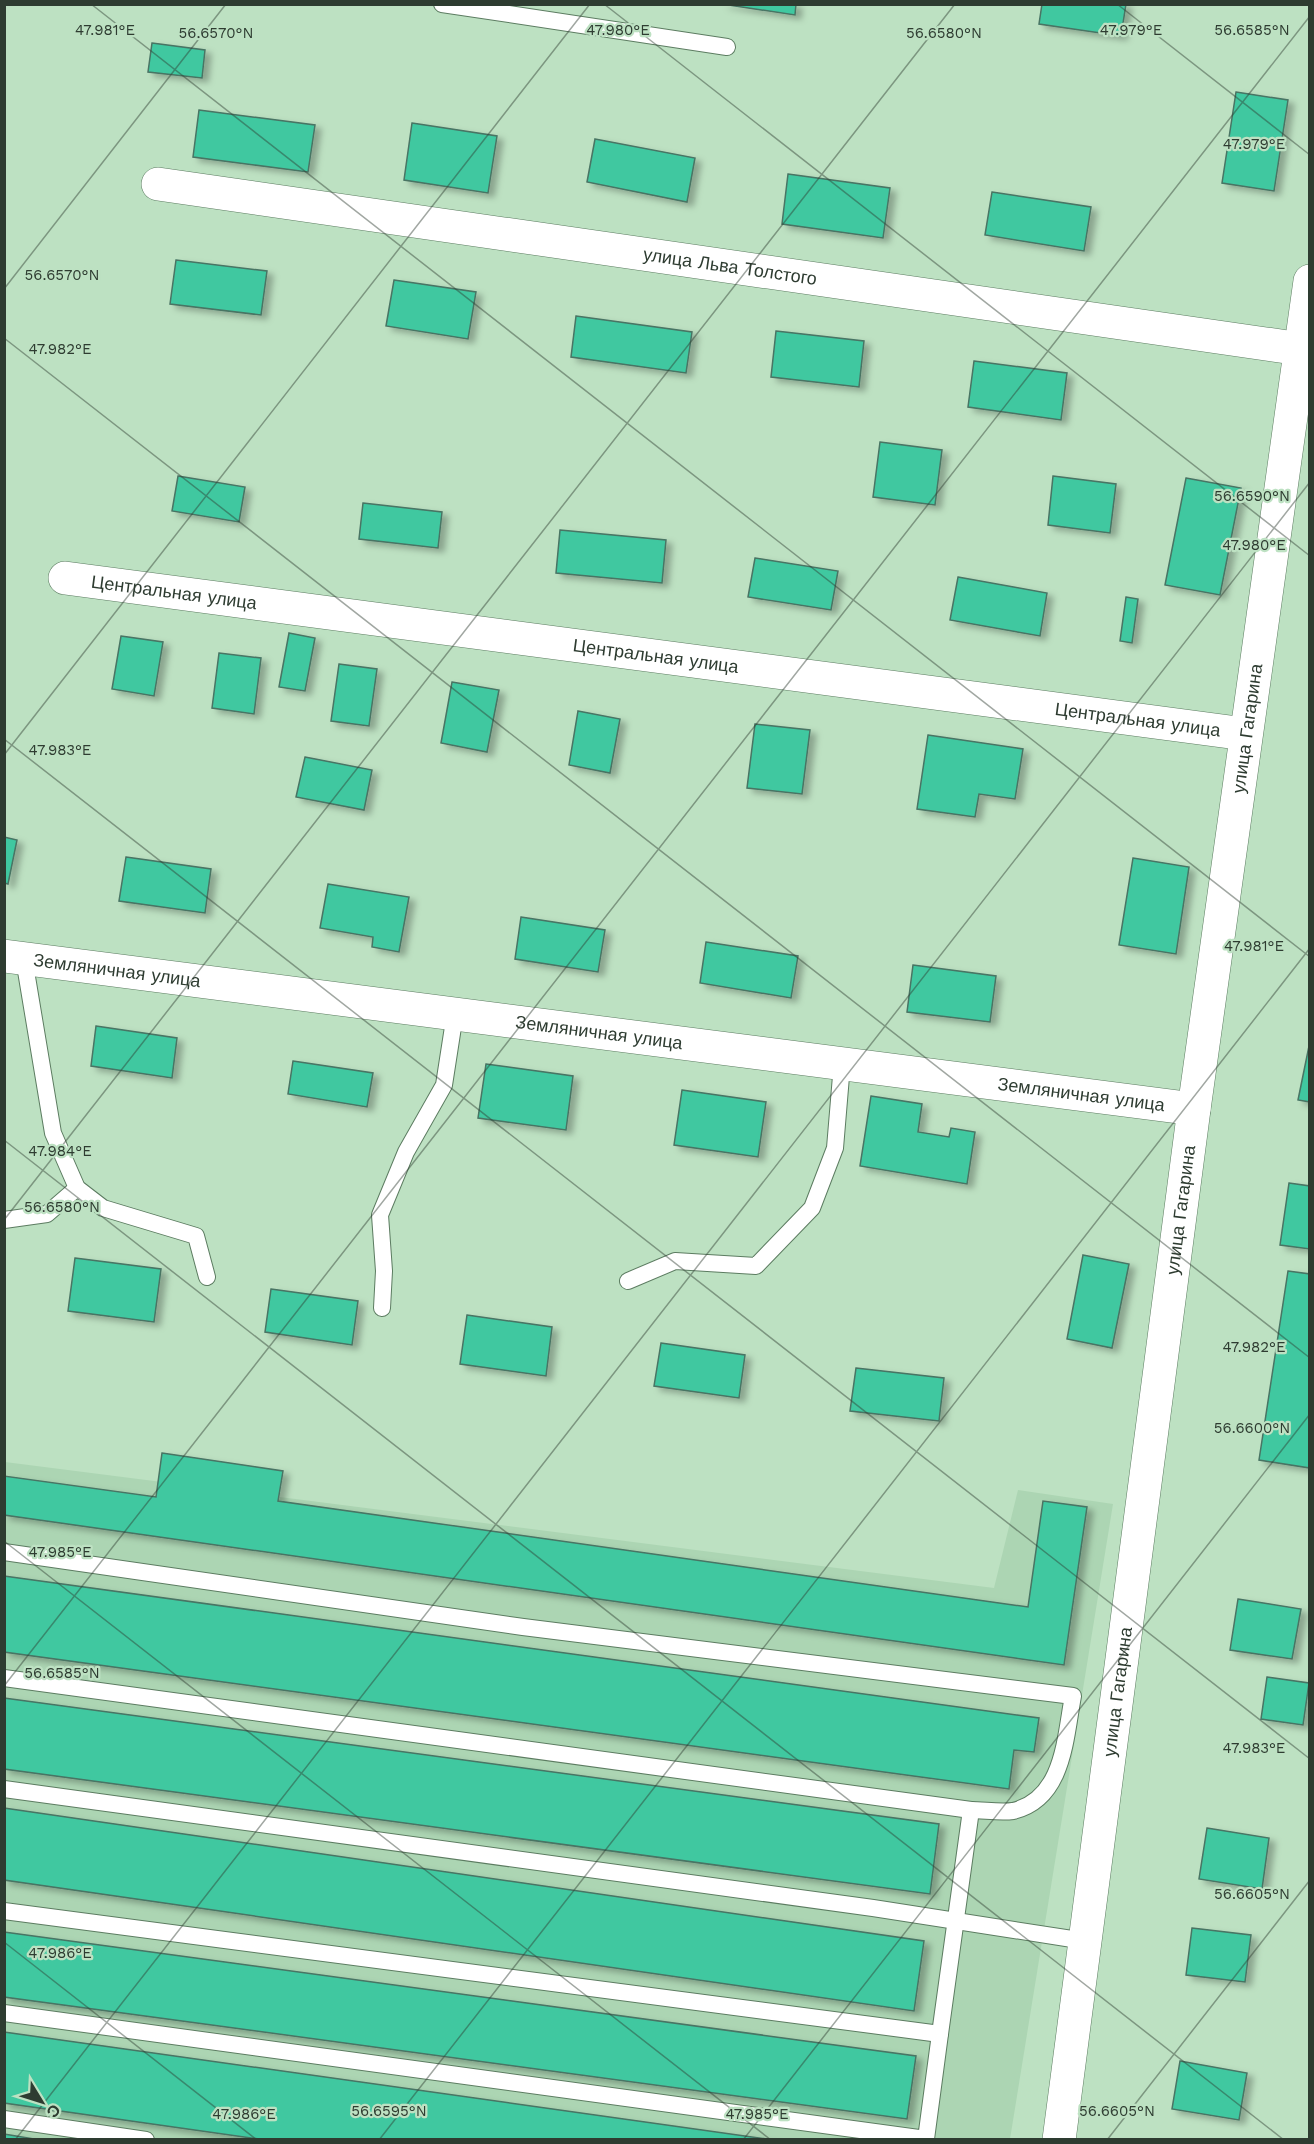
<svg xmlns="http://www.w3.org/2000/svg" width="1314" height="2144" font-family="'Work Sans',sans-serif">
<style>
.built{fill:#acd5b3}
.building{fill:#3fc8a0;stroke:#487464;stroke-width:1.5;filter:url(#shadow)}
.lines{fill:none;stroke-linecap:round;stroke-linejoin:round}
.service-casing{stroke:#5c7c61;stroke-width:18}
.minor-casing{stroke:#5c7c61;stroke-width:34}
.tertiary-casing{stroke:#5c7c61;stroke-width:34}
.service{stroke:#fff;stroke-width:16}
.minor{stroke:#fff;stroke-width:33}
.tertiary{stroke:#fff;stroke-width:33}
.ticks{fill:none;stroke:#2e3c31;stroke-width:1.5;stroke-opacity:0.45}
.labels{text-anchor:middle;stroke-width:4.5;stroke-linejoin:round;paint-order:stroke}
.street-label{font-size:18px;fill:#2e3c31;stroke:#bde1c2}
.ticks-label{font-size:15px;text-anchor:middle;fill:#2e3c31;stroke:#bde1c2;stroke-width:4.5;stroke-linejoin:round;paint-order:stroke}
</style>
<defs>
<filter id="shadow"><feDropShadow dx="6" dy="4" stdDeviation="3" flood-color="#0004"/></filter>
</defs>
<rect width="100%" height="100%" fill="#bde1c2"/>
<path class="built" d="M5 1462 994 1588 1018 1490 1113 1504 1010 2139 5 2140Z"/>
<g class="building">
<path d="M722 4H796L795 15Z"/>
<path d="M1042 4H1126L1121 36 1039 24Z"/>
<path d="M152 43 205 50 202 78 148 72Z"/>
<path d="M1236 92 1288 100 1274 191 1222 183Z"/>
<path d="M199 110 315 125 308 172 193 157Z"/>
<path d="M412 123 497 136 488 193 404 180Z"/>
<path d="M595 139 695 158 687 202 587 182Z"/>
<path d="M788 174 890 188 883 238 782 224Z"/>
<path d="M992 192 1091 207 1084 251 985 235Z"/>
<path d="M176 260 267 271 261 315 170 304Z"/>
<path d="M394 280 476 292 468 339 386 326Z"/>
<path d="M576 316 692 332 686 373 571 357Z"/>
<path d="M776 331 864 341 859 387 771 377Z"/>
<path d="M974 361 1067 373 1061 420 968 407Z"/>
<path d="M880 442 942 450 935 505 873 497Z"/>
<path d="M178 476 245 487 239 522 172 511Z"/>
<path d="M1053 476 1116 484 1110 533 1048 525Z"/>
<path d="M1186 478 1241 488 1220 595 1165 585Z"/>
<path d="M363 503 442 512 438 548 359 539Z"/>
<path d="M560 530 666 540 662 583 556 573Z"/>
<path d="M755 558 838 571 831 610 748 597Z"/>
<path d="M958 577 1047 593 1040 636 950 620Z"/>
<path d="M1126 597 1138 599 1132 643 1120 641Z"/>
<path d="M289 633 315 638 305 691 279 687Z"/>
<path d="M121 636 163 642 154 696 112 689Z"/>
<path d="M219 653 261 658 254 714 212 708Z"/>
<path d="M339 664 377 669 369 726 331 721Z"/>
<path d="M452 682 499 690 487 752 441 743Z"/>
<path d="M578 711 620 719 610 773 569 765Z"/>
<path d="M755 724 810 730 802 794 747 788Z"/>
<path d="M928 735 1023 749 1015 799 979 794 975 817 917 809Z"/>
<path d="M305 757 372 770 364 810 296 797Z"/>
<path d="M4 837 17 840 8 884 4 883Z"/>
<path d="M126 857 211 869 205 913 119 901Z"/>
<path d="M1133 858 1189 867 1176 954 1119 945Z"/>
<path d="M328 884 409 897 399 952 372 947 373 937 320 928Z"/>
<path d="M521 917 605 930 598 972 515 959Z"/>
<path d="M706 942 798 956 791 998 700 983Z"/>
<path d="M913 965 996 976 990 1022 907 1012Z"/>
<path d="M96 1026 177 1038 172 1078 91 1066Z"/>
<path d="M1309 1046H1310V1102L1298 1100Z"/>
<path d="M293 1061 373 1073 367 1107 288 1094Z"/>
<path d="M486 1064 573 1076 566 1130 478 1118Z"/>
<path d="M682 1090 766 1102 758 1157 674 1145Z"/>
<path d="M871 1096 922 1104 918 1132 949 1137 951 1128 975 1132 967 1184 860 1166Z"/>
<path d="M1289 1183 1310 1186V1249L1280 1245Z"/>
<path d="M1083 1255 1129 1264 1112 1348 1067 1339Z"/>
<path d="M75 1258 161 1269 154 1322 68 1311Z"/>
<path d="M1288 1271 1310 1274V1468L1259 1460Z"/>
<path d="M271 1289 358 1301 352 1345 265 1332Z"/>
<path d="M467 1315 552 1327 546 1376 460 1364Z"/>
<path d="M661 1343 745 1355 739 1398 654 1386Z"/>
<path d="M856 1368 944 1378 939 1421 850 1411Z"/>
<path d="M162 1453 283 1471 278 1501 1028 1607 1043 1501 1087 1507 1064 1665 4 1515V1476L156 1497Z"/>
<path d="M4 1576 1039 1718 1034 1752 1014 1750 1009 1789 4 1652Z"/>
<path d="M1238 1599 1301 1609 1292 1659 1230 1650Z"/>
<path d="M1267 1677 1309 1683 1303 1725 1261 1719Z"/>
<path d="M4 1698 939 1824 930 1894 4 1769Z"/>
<path d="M4 1808 924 1941 914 2011 4 1880Z"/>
<path d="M1207 1828 1269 1838 1262 1889 1199 1879Z"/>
<path d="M1192 1928 1251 1935 1245 1982 1186 1975Z"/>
<path d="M4 1932 916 2056 907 2119 4 1997Z"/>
<path d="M4 2032 774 2140H266L4 2103Z"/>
<path d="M1180 2061 1247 2073 1239 2120 1172 2109Z"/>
<path d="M4 2134 40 2140H4Z"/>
</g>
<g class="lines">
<defs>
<g id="service">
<path d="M442 4 727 47"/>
<path d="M24 959 53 1133 77 1188 103 1208 196 1236 207 1277"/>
<path d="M4 1220 47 1214 77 1188"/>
<path d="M628 1281 675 1261 756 1266 812 1208 835 1148 842 1064"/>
<path d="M382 1308 384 1271 380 1215 406 1152 444 1085 455 1014"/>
<path d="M4 1552 523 1627 1073 1696C1065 1738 1064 1799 1013 1811 1000 1813 984 1810 971 1810"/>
<path d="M4 1678 971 1810 940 2034 4 1911"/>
<path d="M4 1789 873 1908 1085 1941"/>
<path d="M4 2013 926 2139 940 2034"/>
<path d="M4 2119 146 2140"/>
</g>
<g id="minor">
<path id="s1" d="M158 184 1301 349"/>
<path id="s2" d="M65 578 1245 734"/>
<path id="s3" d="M4 956 1194 1109"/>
</g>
<g id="tertiary">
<path id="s4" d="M1059 2140 1194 1109 1310 281"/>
</g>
</defs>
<use href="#service" class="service-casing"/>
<use href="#minor" class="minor-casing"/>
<use href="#tertiary" class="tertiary-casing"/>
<use href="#service" class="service"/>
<use href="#minor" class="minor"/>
<use href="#tertiary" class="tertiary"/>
</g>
<path class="ticks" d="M91 4 1310 957M604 4 1310 556M1117 4 1310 155M4 289 226 4M4 338 1310 1358M4 739 1310 1759M4 755 590 4M4 1140 1284 2140M4 1220 955 4M4 1541 771 2140M4 1686 1310 16M4 1942 257 2140M15 2140 1310 482M379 2140 1310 948M743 2140 1310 1414M1107 2140 1310 1880"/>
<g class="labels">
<g class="street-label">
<text dy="6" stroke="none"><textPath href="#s1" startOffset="578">улица Льва Толстого</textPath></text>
<text dy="6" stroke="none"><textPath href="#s2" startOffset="110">Центральная улица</textPath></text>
<text dy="6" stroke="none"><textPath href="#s2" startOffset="596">Центральная улица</textPath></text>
<text dy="6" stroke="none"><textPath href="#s2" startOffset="1082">Центральная улица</textPath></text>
<text dy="6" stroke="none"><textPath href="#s4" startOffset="1424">улица Гагарина</textPath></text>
<text dy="6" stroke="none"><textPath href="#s3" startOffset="114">Земляничная улица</textPath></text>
<text dy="6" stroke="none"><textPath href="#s3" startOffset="600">Земляничная улица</textPath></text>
<text dy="6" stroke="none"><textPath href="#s3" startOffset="1086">Земляничная улица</textPath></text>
<text dy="6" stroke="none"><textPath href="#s4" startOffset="938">улица Гагарина</textPath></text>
<text dy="6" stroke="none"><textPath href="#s4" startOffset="452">улица Гагарина</textPath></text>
</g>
</g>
<g class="ticks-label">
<text x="1252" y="35">56.6585°N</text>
<text x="105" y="35">47.981°E</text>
<text x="618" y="35">47.980°E</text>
<text x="1131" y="35">47.979°E</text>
<text x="216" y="38">56.6570°N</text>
<text x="944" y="38">56.6580°N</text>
<text x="1254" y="149">47.979°E</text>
<text x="62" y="280">56.6570°N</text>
<text x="60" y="354">47.982°E</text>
<text x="1252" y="501">56.6590°N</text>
<text x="1254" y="550">47.980°E</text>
<text x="60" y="755">47.983°E</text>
<text x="1254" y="951">47.981°E</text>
<text x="60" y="1156">47.984°E</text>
<text x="62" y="1212">56.6580°N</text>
<text x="1254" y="1352">47.982°E</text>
<text x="1252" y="1433">56.6600°N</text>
<text x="60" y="1557">47.985°E</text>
<text x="62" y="1678">56.6585°N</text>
<text x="1254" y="1753">47.983°E</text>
<text x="1252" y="1899">56.6605°N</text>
<text x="60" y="1958">47.986°E</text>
<text x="389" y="2116">56.6595°N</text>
<text x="1117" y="2116">56.6605°N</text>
<text x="244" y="2119">47.986°E</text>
<text x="757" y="2119">47.985°E</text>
</g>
<rect width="1314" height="2144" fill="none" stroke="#2e3c31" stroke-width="12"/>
<g transform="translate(42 2102) rotate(128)" stroke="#bde1c2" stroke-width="4.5" paint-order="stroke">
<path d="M0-4.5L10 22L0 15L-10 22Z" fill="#2e3c31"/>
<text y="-9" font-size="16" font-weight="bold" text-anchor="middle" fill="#2e3c31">С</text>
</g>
</svg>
